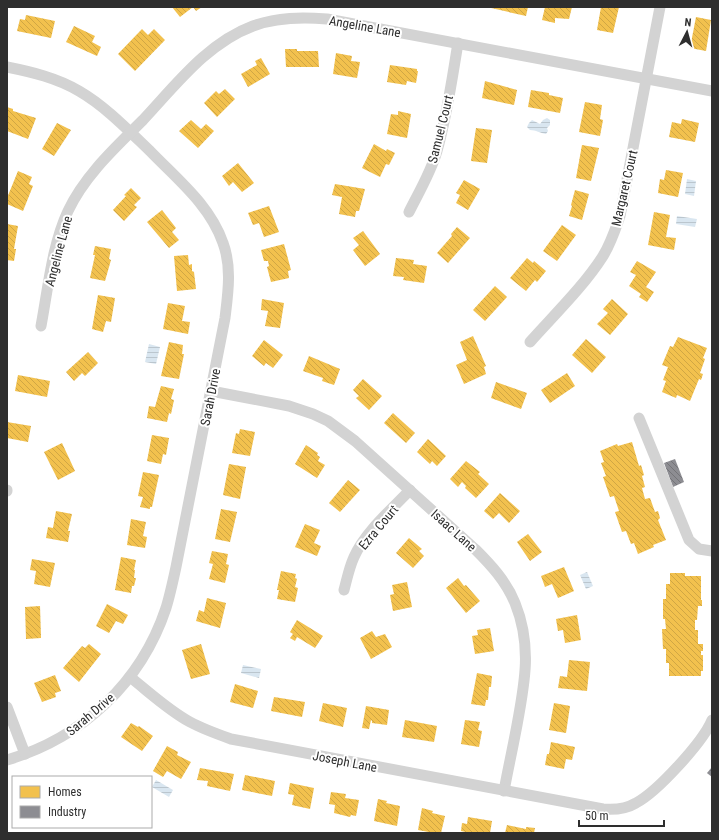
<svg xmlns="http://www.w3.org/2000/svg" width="719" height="840" font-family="'Roboto Condensed',sans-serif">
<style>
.water{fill:url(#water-rules)}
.homes{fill:url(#homes-back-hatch)}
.industry{fill:url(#industry-back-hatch)}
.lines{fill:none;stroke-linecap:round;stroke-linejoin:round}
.minor{stroke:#d3d3d3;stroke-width:11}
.labels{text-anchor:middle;stroke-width:4;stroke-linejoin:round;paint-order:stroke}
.street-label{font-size:13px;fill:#2e2e2e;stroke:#fff}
</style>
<defs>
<pattern id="water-rules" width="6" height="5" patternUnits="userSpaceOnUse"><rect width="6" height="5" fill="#d9e6f0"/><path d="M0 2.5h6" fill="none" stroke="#bbc6ce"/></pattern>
<pattern id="homes-back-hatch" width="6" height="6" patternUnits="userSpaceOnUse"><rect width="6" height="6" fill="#f2c14e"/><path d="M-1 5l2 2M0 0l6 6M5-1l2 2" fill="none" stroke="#d0a644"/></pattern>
<pattern id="industry-back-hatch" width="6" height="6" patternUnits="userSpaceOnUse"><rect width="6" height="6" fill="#8d8d92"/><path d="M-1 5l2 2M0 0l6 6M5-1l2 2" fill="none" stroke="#747478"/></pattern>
</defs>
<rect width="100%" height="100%" fill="#fff"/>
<g class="water">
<path d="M547 118 550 120V125L547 128 548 131 546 134C540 133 536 130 530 130L527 127 529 123 532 120 540 124 543 120Z"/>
<path d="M687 179 696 181 694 196 685 194Z"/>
<path d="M677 216 697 219 695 227 676 224Z"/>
<path d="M149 344 160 347 156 364 145 362Z"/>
<path d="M587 572 593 586 586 589 580 575Z"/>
<path d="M243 665 261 669 259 678 241 673Z"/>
<path d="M156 780 173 790 169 797 152 787Z"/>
</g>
<g class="homes">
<path d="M172 7H202L196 11 193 7 180 17Z"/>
<path d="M491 7H528L526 16 491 8Z"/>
<path d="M545 7H572L569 19 555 18V23L542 20Z"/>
<path d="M601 7H619L613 33 597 30Z"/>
<path d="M26 15 55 21 51 38 17 31 20 19 25 20Z"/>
<path d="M696 17 711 20 706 51 690 48Z"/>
<path d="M74 26 95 36 92 42 101 47 97 56 66 42Z"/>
<path d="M142 29 148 35 154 29 165 40 135 71 118 54Z"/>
<path d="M285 49H297V51H318L319 67H286Z"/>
<path d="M336 53 352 56 351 61 360 62 357 78 333 74Z"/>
<path d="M261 58 270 74 248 87 241 74 257 65 255 61Z"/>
<path d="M390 65 417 69V71H418L416 83 407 81 406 85 387 82Z"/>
<path d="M485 81 517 90 514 105 482 98Z"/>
<path d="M225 89 235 99 217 117 204 103 216 91 219 94Z"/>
<path d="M531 90 549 93V95L563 98 560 113 528 107Z"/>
<path d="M585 102 602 105 600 119 603 120 600 136 579 132Z"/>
<path d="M7 107 13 109V111L36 118 28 139 7 131Z"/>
<path d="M398 111 411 114 407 138 387 134 391 114 398 115Z"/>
<path d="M682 119 699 123 695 142 669 137 672 122 681 124Z"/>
<path d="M191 120 201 129 206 124 214 131 198 148 179 131Z"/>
<path d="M57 123 71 130 54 156 42 149Z"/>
<path d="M476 128 492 130 487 163 471 161Z"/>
<path d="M374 144 386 151 387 149 395 153 389 165 386 164 380 177 362 168Z"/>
<path d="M582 145 599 148 591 181 576 178Z"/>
<path d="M238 163 254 183 242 192 233 182 229 186 222 176Z"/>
<path d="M666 170 683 173 678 197 658 193 660 179 664 180Z"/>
<path d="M18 171 32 177 29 184 33 186 23 211 7 204V198Z"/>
<path d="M464 180 480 189 468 210 456 203 460 195 456 193Z"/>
<path d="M335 184 365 189 359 211H356L355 217 339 214 342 197 332 195Z"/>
<path d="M131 188 141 198 134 205 137 207 124 221 113 210 126 196 124 195Z"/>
<path d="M575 190 589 194 582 220 569 216 572 206 571 205Z"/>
<path d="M269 206 279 232 264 237 259 223 253 225 248 213Z"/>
<path d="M162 210 176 228 172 232 179 240 169 248 147 222Z"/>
<path d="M654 212 670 215 666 237 676 238 674 250 648 245Z"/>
<path d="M7 224 18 226 14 249H16L14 261 7 260Z"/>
<path d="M562 225 576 235 557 261 543 251Z"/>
<path d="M457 227 470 238 448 263 437 253 452 236 451 234Z"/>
<path d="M363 231 380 254 365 266 353 250 359 245 353 238Z"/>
<path d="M284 244 291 270 288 271 289 278 271 282 267 267 269 266 268 261H264L261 250Z"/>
<path d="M95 246 111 249 109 259 111 260 105 281 90 278 95 255H93Z"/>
<path d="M188 255 189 265 192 264V271L194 272 196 289 177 291 174 256Z"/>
<path d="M396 258 414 260 413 264 427 266 424 283 403 280 404 277 393 276Z"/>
<path d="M527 258 533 263 534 261 546 271 537 282 535 280 526 291 510 278Z"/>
<path d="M637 261 656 272 646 287 654 292 647 302 639 297 641 294 629 286 636 275 630 272Z"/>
<path d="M495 286 507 297 485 321 473 310Z"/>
<path d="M98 295 115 298 111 322 106 321 103 332 92 329Z"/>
<path d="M262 299 284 303 280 328 265 326 268 311 261 310Z"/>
<path d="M612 299 628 314 610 335 597 324 608 313 603 309Z"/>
<path d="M168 303 185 306 182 321 190 322 188 334 163 329Z"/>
<path d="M473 336 486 366 484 367 486 374 464 384 456 365 467 360 460 342Z"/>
<path d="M678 337 707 348 703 358 705 359 700 373 703 374 701 380 699 379 690 401 677 395 676 398 662 392 666 381 663 380 668 367 662 365 670 346 673 347Z"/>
<path d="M586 339 606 357 592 373 572 355Z"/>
<path d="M264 340 283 355 273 368 266 363 264 366 252 356Z"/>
<path d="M169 342 183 345 182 354H184L179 379 161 376Z"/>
<path d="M88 352 98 363 85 376 82 373 74 381 66 372Z"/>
<path d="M309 356 340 369 334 385 322 381 323 378 303 371Z"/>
<path d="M567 373 575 386 550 403 541 390Z"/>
<path d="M18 375 50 381 47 397 15 391Z"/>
<path d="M363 379 382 396 369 410 356 398 359 396 353 390Z"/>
<path d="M496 382 527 393 521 409 491 398Z"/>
<path d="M161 386 174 389 171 399 174 400 171 414 169 413 167 422 147 418 149 406 155 407Z"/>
<path d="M393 413 415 433 406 443 384 423Z"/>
<path d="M7 422 31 426 28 442 7 438Z"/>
<path d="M240 429 255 432 250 456 232 453 236 433 239 434Z"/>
<path d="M152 435 169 438 166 455 163 454 161 464 147 461Z"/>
<path d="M428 439 446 456 437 466 432 461 430 464 417 452Z"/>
<path d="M632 442 639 466 641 465 644 475 642 476 645 487 642 488 645 499 650 498 655 512 658 511 660 518 658 520 666 540 653 545 654 547 638 554 634 543 631 544 626 531 622 532 615 512 619 511 614 496 610 497 603 477 606 476 601 463 604 462 600 451 617 444 618 446Z"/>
<path d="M62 443 75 471 58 480 44 452Z"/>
<path d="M306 445 318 453 317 455 320 457 318 461 325 465 317 478 295 464Z"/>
<path d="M466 461 480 472 478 474 489 484 476 498 465 488 466 486 462 482 458 487 450 479Z"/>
<path d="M229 464 246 467 240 499 223 495Z"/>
<path d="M143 472 159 475 152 507H150V509L140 507 143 497 138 496Z"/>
<path d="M348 480 360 490 340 512 329 503Z"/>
<path d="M500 493 520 511 509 523 499 513 493 519 484 511Z"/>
<path d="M221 509 237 512 230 542 215 539Z"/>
<path d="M56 511 72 514 68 531H70L68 542 46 538 48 527 53 528Z"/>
<path d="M131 519 146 522 143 536 147 537 145 548 127 545Z"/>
<path d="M305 524 320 530 314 543 321 546 317 556 295 547Z"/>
<path d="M528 534 542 552 530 561 517 542Z"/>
<path d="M409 538 422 549 419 551 424 556 413 568 396 553Z"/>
<path d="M212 551 228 554 226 564 229 565 225 583 209 579 213 564 209 563Z"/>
<path d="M121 557 136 560 134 570H135L134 578H136L134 586H132L131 593 115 590Z"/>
<path d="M32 559 55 563 50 587 34 584 36 571 30 570Z"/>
<path d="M564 567 574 591 558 598 552 584 545 587 541 576Z"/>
<path d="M281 571 296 574 295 578 297 579 295 587 298 588 295 602 277 599 279 590H277Z"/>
<path d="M670 573H685V576H701V600H702V606H698L697 620H695V630H698V644H703V651H701V655H703V671H701V676H669V663H666V649H663L662 629H666L665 619H663V599H666V584H670Z"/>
<path d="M458 578 464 586 466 585 480 601 466 613 446 588Z"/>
<path d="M407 582 412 607 393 611 390 595 394 594 392 585Z"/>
<path d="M207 598 226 603 220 628 196 621 199 610 204 612Z"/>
<path d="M107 604 128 615 123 624 116 621 109 633 96 626Z"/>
<path d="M40 606 41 638 26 639 25 607Z"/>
<path d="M577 615 581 640 565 643 563 630 558 631 556 619Z"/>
<path d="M297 620 323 636 315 648 297 637 295 641 290 638 293 634 290 632Z"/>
<path d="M490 628 494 651 475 654 472 636 478 635 477 630Z"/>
<path d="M372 631 376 637 385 634 392 647 371 659 360 638Z"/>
<path d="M89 644 101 654 79 682 63 668 82 646 85 648Z"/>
<path d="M201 644 210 674 191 679 182 650Z"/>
<path d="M569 660 590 662 587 691 558 688 560 676 567 677Z"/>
<path d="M477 673 492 676 491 687H489L488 700H486L485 706 471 704Z"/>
<path d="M55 675 61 691 55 693 56 697 42 702 34 683Z"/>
<path d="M235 684 258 691 253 708 230 702Z"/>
<path d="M274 697 305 702 302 717 271 711Z"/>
<path d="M323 703 347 708 343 727 319 721Z"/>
<path d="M554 703 570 706 566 733 549 730Z"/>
<path d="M366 706 389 710 387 725 372 723V721L371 720 369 729 362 728Z"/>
<path d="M405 720 437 726 434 742 402 737Z"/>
<path d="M465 720 480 722 478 730 482 731 479 747 461 744Z"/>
<path d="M131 723 138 727 139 726 153 736 142 751 121 737Z"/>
<path d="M551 742 575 747 572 760 566 759 564 769 545 765 547 754H549Z"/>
<path d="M167 746 178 752 177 755 191 762 181 779 167 771 163 777 153 771Z"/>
<path d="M200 768 234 774 230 791 207 786 208 781 197 780Z"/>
<path d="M245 775 275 781 272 796 242 790Z"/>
<path d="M290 783 314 788 310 809 292 805 294 795 288 794Z"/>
<path d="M331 792 346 794 345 798 359 800 356 816 351 815 350 817 334 813 335 805 329 804Z"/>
<path d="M378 799 387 801 386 803 400 806 397 826 374 821Z"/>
<path d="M422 808 433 811 432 813 445 816 441 833H434L418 830Z"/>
<path d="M468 817 492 821 490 833H470L461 831 462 823 467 824Z"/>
<path d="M507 825 526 829V827L535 828 534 833H505Z"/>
</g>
<g class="industry">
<path d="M675 459 684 482 673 487 664 463Z"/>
<path d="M712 767V777L707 773Z"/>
</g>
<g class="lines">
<g class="minor">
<path d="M7 67C32 72 57 78 79 91 105 106 128 130 150 151 177 179 210 205 223 243 232 267 228 293 225 318L176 567C173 581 170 595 166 608 141 683 82 738 7 760"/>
<path d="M409 212C419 192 431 172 437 151 447 116 452 79 458 43"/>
<path d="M41 326C48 289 52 245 68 211 85 175 116 147 143 120 175 86 207 43 253 26 277 17 302 17 327 19L712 91"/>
<path d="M530 342C554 315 584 286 603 256 611 243 615 230 620 216L660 7"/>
<path d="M211 391 289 406 313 414 328 421 355 441 475 549C491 565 506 581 515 603 532 645 525 682 517 725 513 747 508 769 504 791"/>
<path d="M639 418 689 540 699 549 712 551"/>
<path d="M7 491V490"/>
<path d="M344 590C347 579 349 568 354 557 365 532 391 510 410 490"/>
<path d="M130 677C149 692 168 710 190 722 203 729 217 734 231 739L603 809C615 810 626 809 636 803 657 792 703 742 712 720"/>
<path d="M7 707 25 754"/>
</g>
</g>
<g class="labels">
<g class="street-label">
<text transform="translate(365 26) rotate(10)" y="5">Angeline Lane</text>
<text transform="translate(440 129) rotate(-76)" y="5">Samuel Court</text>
<text transform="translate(624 188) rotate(-77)" y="5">Margaret Court</text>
<text transform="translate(58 251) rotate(-75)" y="5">Angeline Lane</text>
<text transform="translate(210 397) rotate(-79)" y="5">Sarah Drive</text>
<text transform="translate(378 527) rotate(-50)" y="5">Ezra Court</text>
<text transform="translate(454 530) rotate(42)" y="5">Isaac Lane</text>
<text transform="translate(90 714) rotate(-40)" y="5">Sarah Drive</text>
<text transform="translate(345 761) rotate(11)" y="5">Joseph Lane</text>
</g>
</g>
<rect width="719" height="840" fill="none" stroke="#2e2e2e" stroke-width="16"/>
<rect x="12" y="776" width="140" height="52" fill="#ffffff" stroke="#ababab"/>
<rect x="20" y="786" width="20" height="12" fill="#f2c14e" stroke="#ababab"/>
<text x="48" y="796" font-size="12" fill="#2e2e2e">Homes</text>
<rect x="20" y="806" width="20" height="12" fill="#8d8d92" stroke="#ababab"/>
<text x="48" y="816" font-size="12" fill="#2e2e2e">Industry</text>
<g transform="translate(687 32) rotate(6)" stroke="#ffffff" stroke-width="3" paint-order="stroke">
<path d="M0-3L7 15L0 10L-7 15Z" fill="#2e2e2e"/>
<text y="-6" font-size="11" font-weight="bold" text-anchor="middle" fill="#2e2e2e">N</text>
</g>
<path d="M579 820v6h85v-6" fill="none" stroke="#2e2e2e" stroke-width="2"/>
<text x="585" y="820" font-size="12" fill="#2e2e2e" stroke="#ffffff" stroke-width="3" paint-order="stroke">50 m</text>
</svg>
